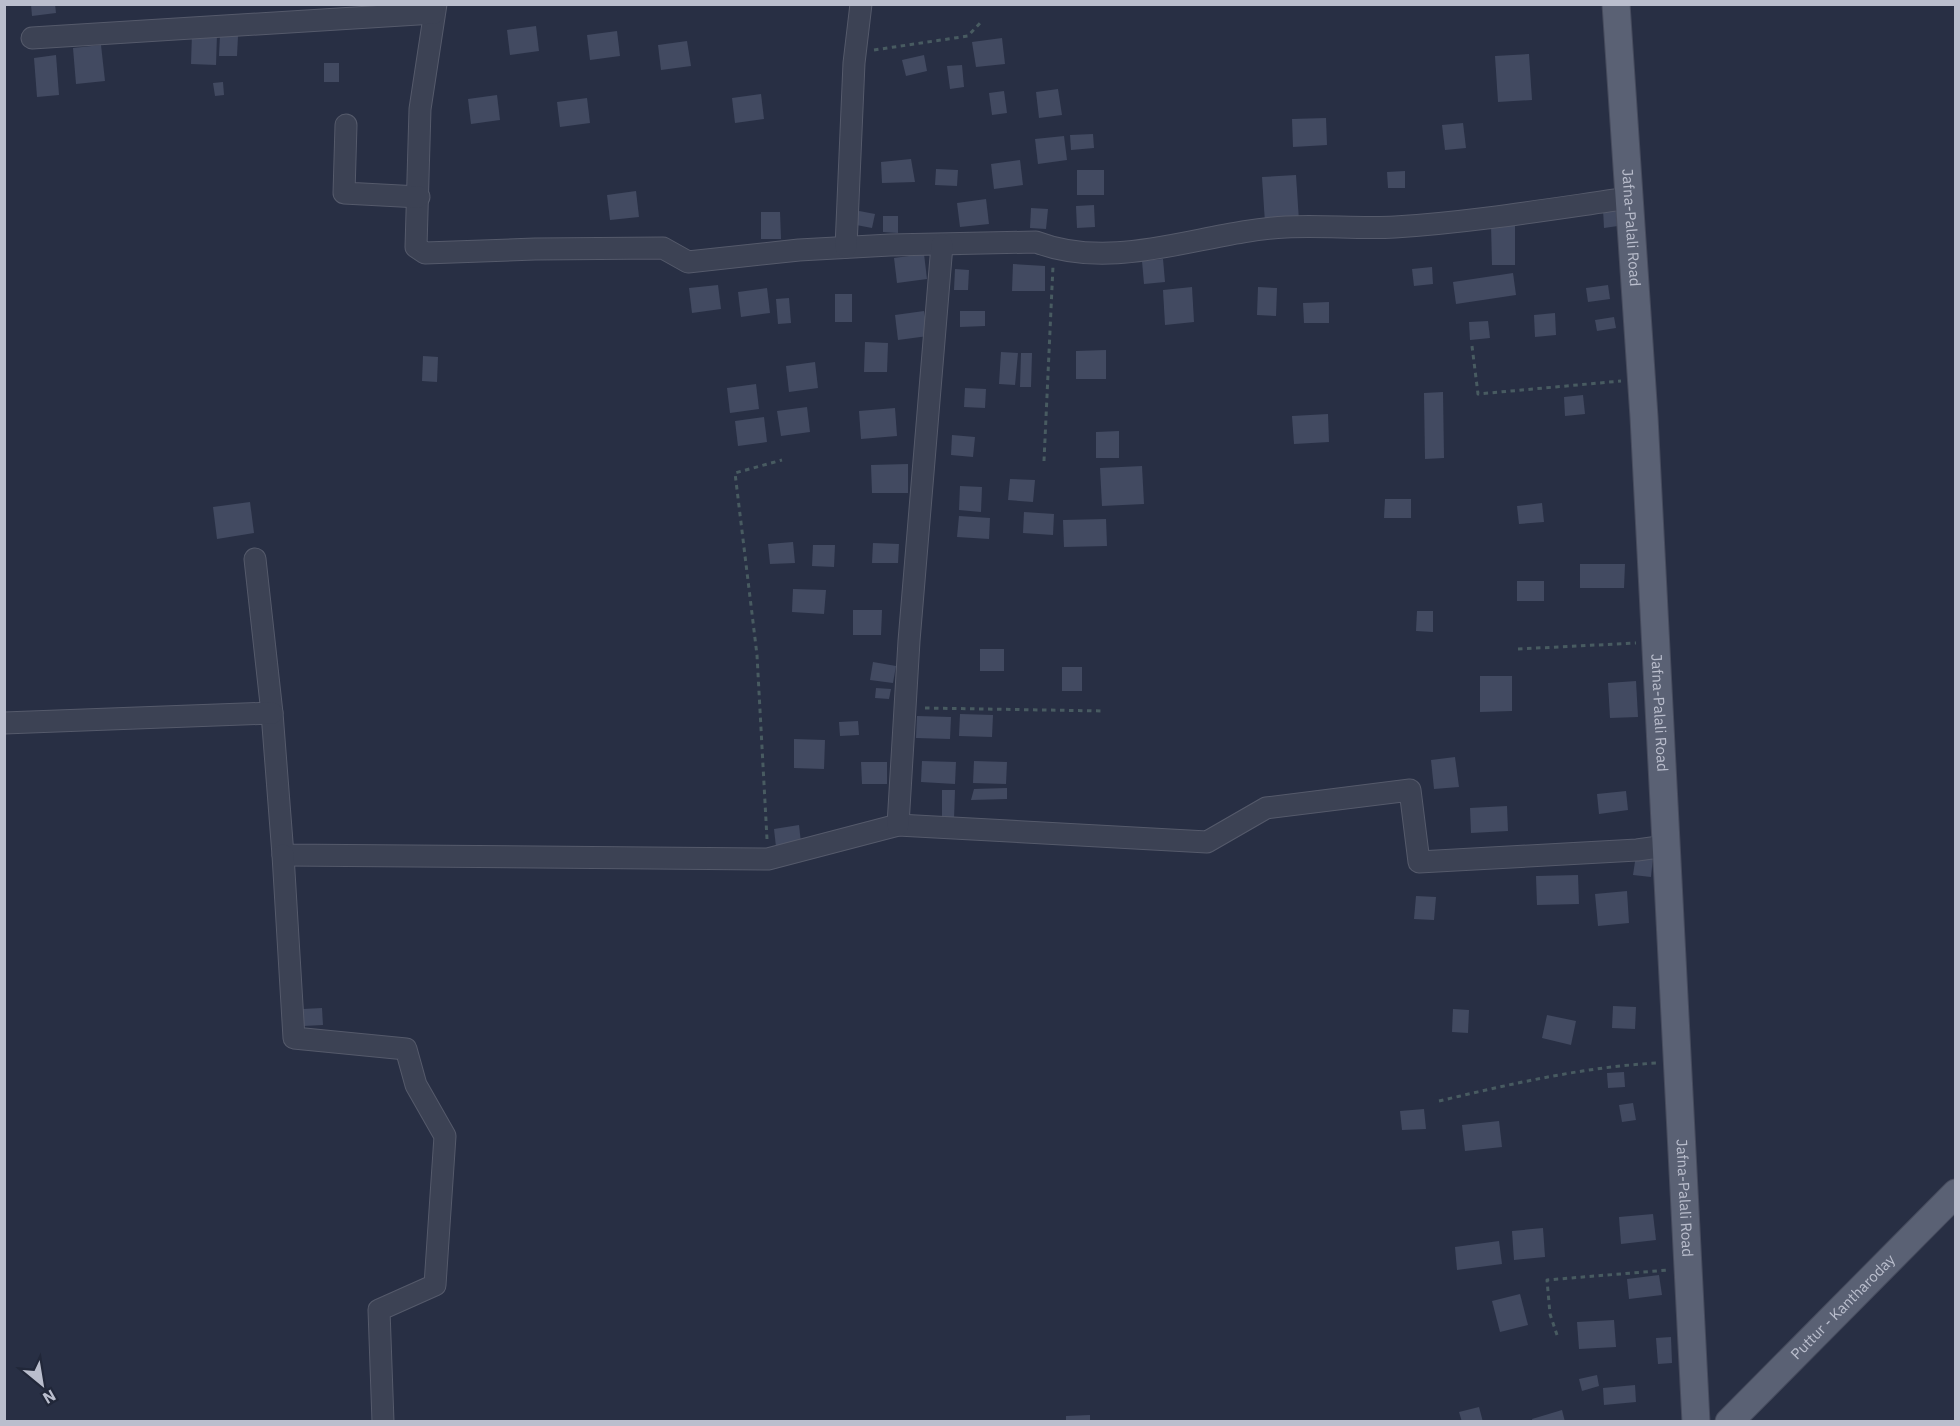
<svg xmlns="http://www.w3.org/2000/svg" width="1960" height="1426" font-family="'IBM Plex Sans',sans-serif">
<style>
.building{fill:#424a61}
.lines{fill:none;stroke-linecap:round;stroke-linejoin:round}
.minor-casing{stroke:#555a6b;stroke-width:23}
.major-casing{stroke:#464b5d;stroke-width:29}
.path{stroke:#485b61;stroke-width:3;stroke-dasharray:4.5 4.5;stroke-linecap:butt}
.minor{stroke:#3c4254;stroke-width:21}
.major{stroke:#5a6174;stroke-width:27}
.labels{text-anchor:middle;stroke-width:4.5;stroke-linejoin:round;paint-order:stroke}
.street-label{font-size:15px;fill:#babecd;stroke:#212739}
</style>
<rect width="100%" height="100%" fill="#282f44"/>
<g class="building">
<path d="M31 4H55L56 13 32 16Z"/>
<path d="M536 26 539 51 510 55 507 30Z"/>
<path d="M617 31 620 56 590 60 587 35Z"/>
<path d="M192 33 217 34 216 65 191 64Z"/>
<path d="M220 35 238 36 237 56H219Z"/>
<path d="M1002 38 1005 64 976 67 972 42Z"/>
<path d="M687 41 691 66 661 70 658 45Z"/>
<path d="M101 45 105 81 76 84 73 48Z"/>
<path d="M1529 54 1532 100 1498 102 1495 56Z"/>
<path d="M56 55 59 95 37 97 34 58Z"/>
<path d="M924 55 927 71 906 76 902 60Z"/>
<rect x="324" y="63" width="15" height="19"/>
<path d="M962 65 964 87 950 89 947 66Z"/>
<path d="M223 82 224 95 215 96 213 83Z"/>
<path d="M1058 89 1062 115 1039 118 1036 92Z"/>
<path d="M1004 91 1007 113 992 115 989 93Z"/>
<path d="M761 94 764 119 735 123 732 98Z"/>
<path d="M497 95 500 120 471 124 468 99Z"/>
<path d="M587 98 590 123 560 127 557 102Z"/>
<path d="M1326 118 1327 145 1293 147 1292 119Z"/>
<path d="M1463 123 1466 148 1445 150 1442 125Z"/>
<path d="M1093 134 1094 148 1071 150 1070 135Z"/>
<path d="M1064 136 1067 160 1038 164 1035 139Z"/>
<path d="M911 159 915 182 882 183 881 162Z"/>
<path d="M1020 160 1023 185 994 189 991 164Z"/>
<path d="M936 169 958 170 957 186 935 185Z"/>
<rect x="1077" y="170" width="27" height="25"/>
<path d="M1405 171V188H1388L1387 172Z"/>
<path d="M1296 175 1299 221 1265 223 1262 177Z"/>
<path d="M636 191 639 217 610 220 607 195Z"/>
<path d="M986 199 989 224 960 227 957 203Z"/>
<path d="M1094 205 1095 227 1077 228 1076 206Z"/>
<path d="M1617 207 1618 226 1604 228 1603 209Z"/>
<path d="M1031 208 1048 209 1046 229 1030 228Z"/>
<path d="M854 210 875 214 872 228 851 224Z"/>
<path d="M761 212H780L781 239H761Z"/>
<path d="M883 216H898V233L883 232Z"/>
<path d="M1515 224V265H1492L1491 225Z"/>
<path d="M924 254 927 279 897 283 894 258Z"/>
<path d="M1163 259 1165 282 1144 284 1142 261Z"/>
<path d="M1013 264 1045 266V291H1012Z"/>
<path d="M1432 267 1433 284 1414 286 1412 269Z"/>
<path d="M955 269 969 270 968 290H954Z"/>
<path d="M1513 273 1516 295 1456 304 1453 282Z"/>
<path d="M718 285 721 309 692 313 689 288Z"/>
<path d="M1608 285 1610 299 1588 302 1586 288Z"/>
<path d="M1192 287 1194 322 1165 325 1163 290Z"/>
<path d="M1258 287 1277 288 1276 316 1257 315Z"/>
<path d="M767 288 770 313 741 317 738 292Z"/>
<rect x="835" y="294" width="17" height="28"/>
<path d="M789 298 791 323 778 324 776 299Z"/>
<path d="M1329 302V323H1304L1303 303Z"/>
<path d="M924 311 928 336 898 340 895 315Z"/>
<path d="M960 311H985V326L960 327Z"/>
<path d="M1555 313 1556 335 1535 337 1534 315Z"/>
<path d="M1614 317 1616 328 1597 331 1595 320Z"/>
<path d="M1488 321 1490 338 1470 340 1469 322Z"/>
<path d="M865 342 888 343 887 372H864Z"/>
<path d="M1106 350V379H1076V351Z"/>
<path d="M1001 352 1018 353 1015 385 999 384Z"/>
<path d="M1021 353H1032L1031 387H1020Z"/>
<path d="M423 356 438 357 437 382 422 381Z"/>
<path d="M815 362 818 388 789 392 786 366Z"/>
<path d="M756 384 759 409 730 413 727 388Z"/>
<path d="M965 388 986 389 985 408 964 407Z"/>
<path d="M1443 392 1444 458 1425 459 1424 393Z"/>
<path d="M1583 395 1585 414 1565 416 1564 397Z"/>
<path d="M807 407 810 432 781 436 777 411Z"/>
<path d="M895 408 897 436 861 439 859 411Z"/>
<path d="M1328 414 1329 442 1294 444 1292 416Z"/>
<path d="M764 417 767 442 738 446 735 421Z"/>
<path d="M1119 431V458H1096V432Z"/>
<path d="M952 435 975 437 973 457 951 455Z"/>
<path d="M908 464V493H872L871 465Z"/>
<path d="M1142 466 1144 504 1102 506 1100 468Z"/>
<path d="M1010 479 1035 480 1033 502 1008 500Z"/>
<path d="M960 486 982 487 981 512 959 510Z"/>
<path d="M1385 499H1411V518H1384Z"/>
<path d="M250 502 254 533 217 539 213 507Z"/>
<path d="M1542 503 1544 522 1519 524 1517 506Z"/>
<path d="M1024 512 1054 514 1053 535 1023 533Z"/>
<path d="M959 516 990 518 989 539 957 537Z"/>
<path d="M1106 519 1107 546 1064 547 1063 520Z"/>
<path d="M793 542 795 563 770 564 768 544Z"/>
<path d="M873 543 899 544 898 563H872Z"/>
<path d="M813 545H835L834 567 812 566Z"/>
<path d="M1580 564H1625L1624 588H1580Z"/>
<rect x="1517" y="581" width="27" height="20"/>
<path d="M793 589 826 590 824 614 792 612Z"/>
<path d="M853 610H882L881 635H853Z"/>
<path d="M1417 611H1433V632L1416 631Z"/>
<rect x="980" y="649" width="24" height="22"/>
<path d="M873 662 896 666 893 683 870 680Z"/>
<rect x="1062" y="667" width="20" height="24"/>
<path d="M1480 676H1512V711L1480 712Z"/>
<path d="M1636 681 1638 717 1610 718 1608 683Z"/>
<path d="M876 688 891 689 889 699 875 698Z"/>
<path d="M960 714 993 715 992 737 959 736Z"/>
<path d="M917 716 951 717 950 739 916 738Z"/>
<path d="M858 721 859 735 840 736 839 722Z"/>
<path d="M794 739 825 740 824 769 794 768Z"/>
<path d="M1455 757 1459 787 1434 789 1431 760Z"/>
<path d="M922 761 956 762 955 784 921 782Z"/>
<path d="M974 761 1007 762 1006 784 973 783Z"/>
<path d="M861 762H887V784H862Z"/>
<path d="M1007 788V799L971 800 974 789Z"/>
<path d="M942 790H955L954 819H942Z"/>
<path d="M1626 791 1628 810 1599 814 1597 794Z"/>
<path d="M1507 806 1508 831 1471 833 1470 808Z"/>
<path d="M799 825 801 843 776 847 774 829Z"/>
<path d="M1636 855 1653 857 1651 877 1633 875Z"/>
<path d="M1578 875 1579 904 1537 905 1536 876Z"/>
<path d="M1627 891 1629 923 1598 926 1595 894Z"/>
<path d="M1416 896 1436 897 1434 920 1414 919Z"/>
<path d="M1613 1006 1636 1007 1635 1029 1612 1028Z"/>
<path d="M322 1008 323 1025 303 1026V1009Z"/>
<path d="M1453 1009 1469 1010 1468 1033 1452 1032Z"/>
<path d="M1547 1015 1576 1021 1571 1045 1542 1038Z"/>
<path d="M1624 1072 1625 1087 1608 1088 1607 1073Z"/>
<path d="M1633 1103 1636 1120 1622 1122 1619 1105Z"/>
<path d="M1424 1109 1426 1129 1402 1130 1400 1111Z"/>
<path d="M1499 1121 1502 1147 1465 1151 1462 1125Z"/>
<path d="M1653 1214 1656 1240 1621 1244 1619 1217Z"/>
<path d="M1543 1228 1545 1257 1514 1260 1512 1231Z"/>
<path d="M1499 1241 1502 1264 1457 1270 1455 1247Z"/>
<path d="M1659 1275 1662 1295 1629 1299 1627 1279Z"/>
<path d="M1520 1294 1528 1325 1500 1332 1492 1301Z"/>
<path d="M1614 1320 1616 1347 1579 1349 1577 1322Z"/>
<path d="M1671 1337 1672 1363 1658 1364 1656 1338Z"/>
<path d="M1597 1375 1599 1386 1582 1391 1579 1379Z"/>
<path d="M1635 1385 1636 1402 1604 1405 1603 1388Z"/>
<path d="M1479 1407 1483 1422H1462L1459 1412Z"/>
<path d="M1562 1410 1565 1422H1533L1532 1419Z"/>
<path d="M1090 1415V1422H1066V1416Z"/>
</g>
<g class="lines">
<defs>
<g id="minor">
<path d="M436 4 420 109 416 247 425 253 535 249 663 248 688 262 799 250 890 245 1036 242C1117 273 1203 231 1286 227 1322 225 1359 229 1395 227 1473 222 1551 209 1629 198"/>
<path d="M32 38 434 13"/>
<path d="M346 125 344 193 419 197"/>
<path d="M846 247 854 63 861 4"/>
<path d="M255 559 272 713 283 855 768 859 898 825 1207 842 1266 808 1410 790 1419 862 1637 850 1666 846"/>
<path d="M4 723 272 713"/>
<path d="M898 825 909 641 942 245"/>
<path d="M283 855 294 1038 406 1049 416 1085 445 1136 435 1285 379 1310 383 1422"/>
</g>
<g id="major">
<path id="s1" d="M1616 4 1644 417 1696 1422"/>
<path id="s2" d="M1729 1422 1956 1193"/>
</g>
</defs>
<use href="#minor" class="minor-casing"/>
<use href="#major" class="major-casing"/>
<g class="path">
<path d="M874 50 968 36 981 22"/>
<path d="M1472 346 1478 394 1621 381"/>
<path d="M1044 461 1053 266"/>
<path d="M1518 649 1636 643"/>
<path d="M925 708 1104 711"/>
<path d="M767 839 757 655 735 473 782 460"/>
<path d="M1439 1101C1511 1084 1583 1067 1657 1063"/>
<path d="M1557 1335 1550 1314 1547 1280 1668 1270"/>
</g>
<use href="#minor" class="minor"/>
<use href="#major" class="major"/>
</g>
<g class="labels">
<g class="street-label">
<text dy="5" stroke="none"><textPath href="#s1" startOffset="224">Jafna-Palali Road</textPath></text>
<text dy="5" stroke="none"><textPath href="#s1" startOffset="710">Jafna-Palali Road</textPath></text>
<text dy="5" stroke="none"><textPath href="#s1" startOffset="1196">Jafna-Palali Road</textPath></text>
<text dy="5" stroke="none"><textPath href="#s2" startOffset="162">Puttur - Kantharoday</textPath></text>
</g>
</g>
<rect width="1960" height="1426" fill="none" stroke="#babecd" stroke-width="12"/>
<g transform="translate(42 1384) rotate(150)" stroke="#212739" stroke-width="4.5" paint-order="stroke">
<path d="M0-4.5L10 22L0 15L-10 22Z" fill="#babecd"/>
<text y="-9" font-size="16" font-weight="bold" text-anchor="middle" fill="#babecd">N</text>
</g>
</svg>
